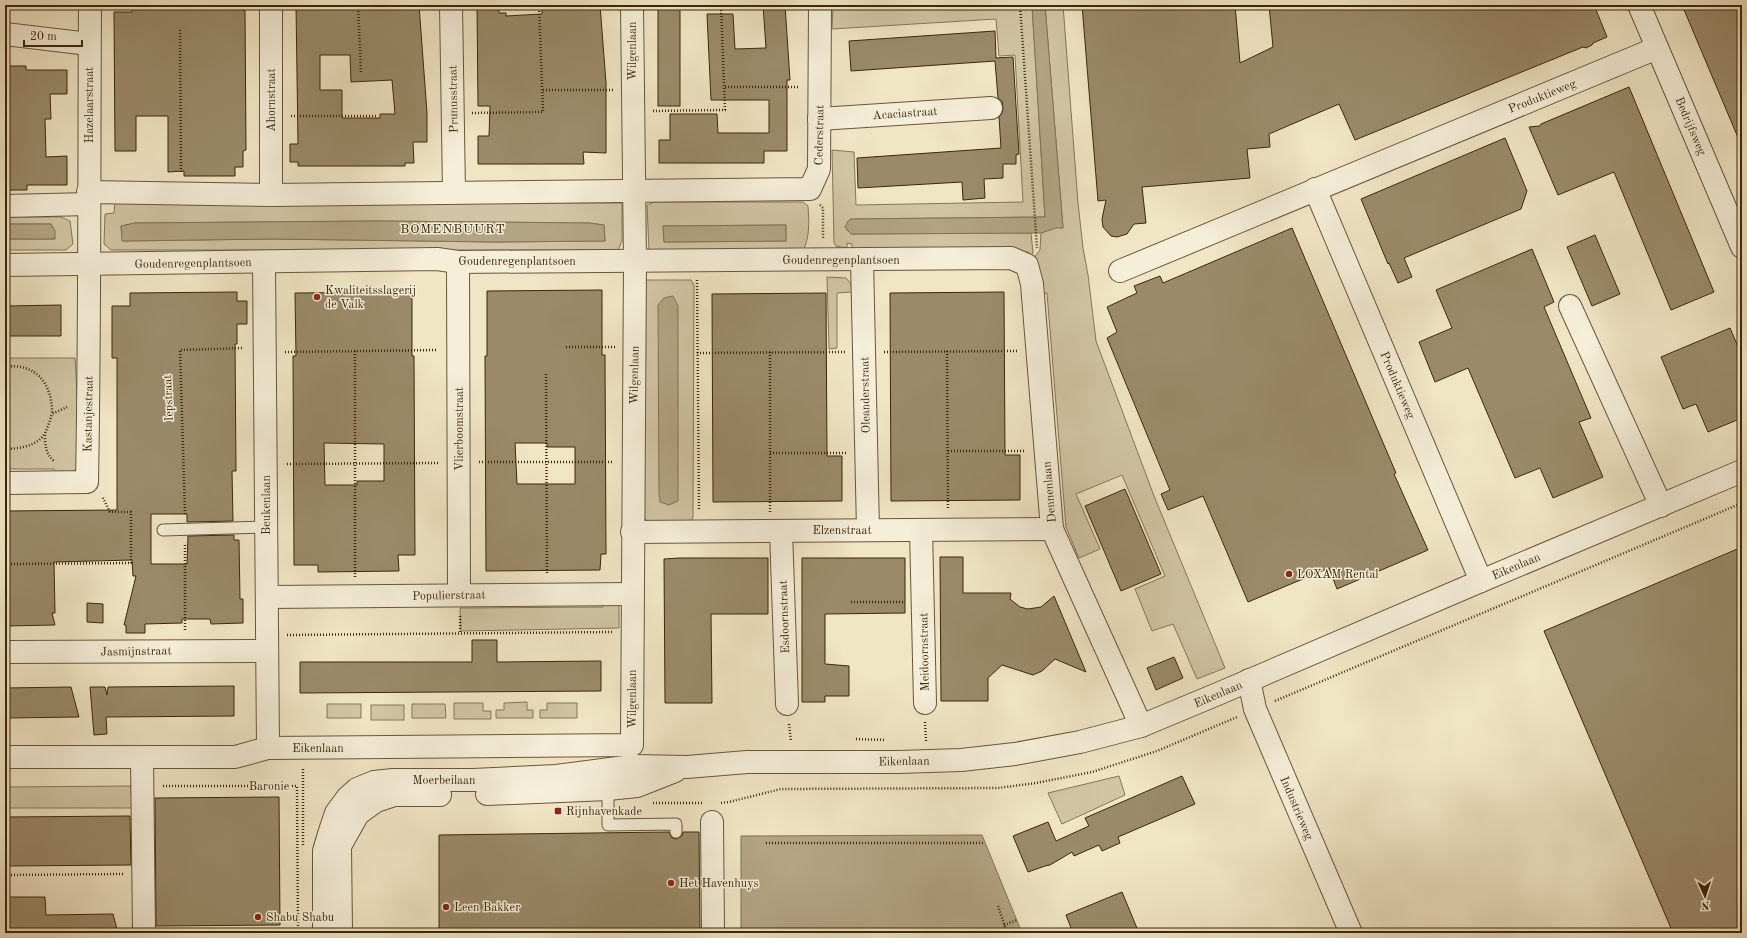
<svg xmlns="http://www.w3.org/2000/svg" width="1747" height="938" font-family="'Old Standard TT',serif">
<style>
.green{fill:#d1c5a5;stroke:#867656;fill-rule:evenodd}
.water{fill:#b3a485;stroke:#837253}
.building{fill:#9a8a6a;stroke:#3c2708;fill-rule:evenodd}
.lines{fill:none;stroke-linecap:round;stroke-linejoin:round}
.lane-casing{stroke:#695637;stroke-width:13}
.street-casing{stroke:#695637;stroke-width:24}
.path{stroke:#3c2708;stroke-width:2.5;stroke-dasharray:1 2;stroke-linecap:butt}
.lane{stroke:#f5eed9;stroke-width:11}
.street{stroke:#f5eed9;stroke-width:22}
.poi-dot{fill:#8f2418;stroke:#f5eed9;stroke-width:1.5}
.labels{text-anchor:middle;stroke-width:3;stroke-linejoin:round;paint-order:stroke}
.street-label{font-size:12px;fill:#3c2708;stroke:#f5eed9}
.poi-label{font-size:12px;fill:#3c2708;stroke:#f5eed9;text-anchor:start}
.neighbourhood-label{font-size:13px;letter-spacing:1px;fill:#3c2708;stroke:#f5eed9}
</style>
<rect width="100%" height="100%" fill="#f0e5c5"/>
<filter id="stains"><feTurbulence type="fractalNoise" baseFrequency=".005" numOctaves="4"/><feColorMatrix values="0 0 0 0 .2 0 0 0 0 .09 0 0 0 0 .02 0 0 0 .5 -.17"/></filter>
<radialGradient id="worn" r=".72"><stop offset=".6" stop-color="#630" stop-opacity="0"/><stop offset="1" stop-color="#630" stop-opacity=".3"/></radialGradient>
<g class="green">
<path d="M833 5H1032L1045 217 851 219 848 221 847 230 851 234 1031 233 1033 253 1031 255 1028 252 852 253V244L847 243V248L836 246 834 243 832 150 854 152 856 205 1023 202 1015 55 999 56 996 19 832 29Z"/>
<path d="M1045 5H1063L1078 203 1083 248 1088 275 1096 341 1154 496 1225 668 1197 679 1173 624 1152 631 1135 589 1165 576 1122 475 1076 494 1100 549 1079 558 1066 527 1047 293 1039 294 1034 258 1040 250 1041 233 1056 227 1063 228Z"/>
<path d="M115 202 622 203V241L618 250H111L104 244 105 214 114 213ZM377 221 589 223 604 225 605 241 495 242 273 239 123 241 121 226 135 223Z"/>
<path d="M655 202H803L808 206C809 222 810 237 803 251L649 250 647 205ZM786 225V241L664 242 663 226Z"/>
<path d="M5 217H61L70 221 73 244 66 250H5V239H55L51 224H5Z"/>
<path d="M827 277 846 278 851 284 852 292 837 293V348L829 349Z"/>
<path d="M643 280H691L694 285 693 518 689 523 648 524 643 514Z"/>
<path d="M5 358H75L81 460 77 468 69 475H54V469H5Z"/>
<path d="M604 601H619V628L461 631 460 608 603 607Z"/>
<path d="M527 702V710H533V718H496V710H504V703Z"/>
<path d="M454 703H483V711H491V719H454Z"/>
<path d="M547 703H577V718H540V710H547Z"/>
<rect x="327" y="704" width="34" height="14"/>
<path d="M412 704H445L446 718H412Z"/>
<rect x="371" y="705" width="33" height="15"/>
<path d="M1119 776 1125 795 1062 824 1048 793Z"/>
<path d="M131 786 132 808H5V787Z"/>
</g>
<g class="water">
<path d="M1032 5H1045L1063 228H1056L1041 233 851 234 845 227 848 221 851 219 1045 217Z"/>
<path d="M377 221 589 223 604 225 605 241 495 242 273 239 122 241 121 226 135 223Z"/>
<path d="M5 224H51L55 231V239H5Z"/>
<path d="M786 225V241L664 242 663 226Z"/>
<path d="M673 296 678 306V501L669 505 660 502 659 494 658 305 664 298Z"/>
<path d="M982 835 1022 933H741V836Z"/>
</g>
<g class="building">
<path d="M132 5H242V10L245 11 246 150 243 151V167H235V176H184V171L168 172V116H136V151H115L114 12H132Z"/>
<path d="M296 5H419L427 113V142H413L414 163H405V166H298V162H290V144H298ZM320 55H350L351 82 392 80 395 114H380V118H342V90H320Z"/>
<path d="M477 5H499V13H506V16L542 14V5H600L606 83V153L583 152 584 164H478V136H489L490 106H478Z"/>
<rect x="658" y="5" width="22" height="101"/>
<path d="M763 5H785L790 80H787V151H764V163H659V140H670V114H717L718 133H769V100H711L707 14H733L735 49 766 48Z"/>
<path d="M1082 5H1235L1240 63 1273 47 1269 5H1594L1607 37 1593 43 1592 45 1586 48 1583 47 1355 140 1339 104 1269 134 1270 147 1247 149 1250 178 1142 187 1146 223 1134 224 1127 234 1117 237 1111 236 1103 227 1102 219 1106 200 1098 201Z"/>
<path d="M1682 5H1742V147Z"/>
<path d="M995 31 996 58 1013 57 1019 154 1016 155V164H1003V178L984 179 985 198 963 200 962 182 858 188 857 158 1001 148 999 117 1002 113 1003 108 1002 101 998 98 995 61 851 71 849 41Z"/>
<path d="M5 66H26V70H67V94H50L51 119H45L46 157 67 156V185H27V190H5Z"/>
<path d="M1629 87 1714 292 1671 310 1614 172 1558 195 1529 127 1540 126 1541 124Z"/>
<path d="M1505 138 1527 191 1521 209 1404 258 1412 277 1398 283 1389 263 1388 264 1361 199Z"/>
<path d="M1292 228 1384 445 1396 473 1394 474 1428 550 1337 589 1329 568 1248 602 1203 496 1168 510 1161 494 1170 490 1107 338 1117 332 1107 307 1137 293 1134 286 1160 276 1163 283Z"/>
<path d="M1595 235 1620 294 1592 306 1567 247Z"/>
<path d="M1532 249 1554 302 1544 307 1591 418 1579 422 1603 477 1553 498 1540 468 1515 478 1468 368 1435 382 1419 342 1452 328 1436 290Z"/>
<path d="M602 290V355H605L606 554H601L600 570 486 571 485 356H487V291ZM515 443H547V447H575V484H517Z"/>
<path d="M237 292V301H247V324H237V344H235L236 471H232L233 521 187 522V514H151V564H187L188 536 234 535V540H239L240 599H243V623L211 624 210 619H182V623L145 624V633H126V625H124L136 576H133L132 560 54 562 55 613H52L55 625 6 626 5 511 117 510V358H112V306H130V293Z"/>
<path d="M412 292V356H414L415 555H398L399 571 318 572V565H294L293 356H296L295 293ZM324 443 384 444V481H357V485H325Z"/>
<path d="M1004 292 1005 455H1020V500L891 501 890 293Z"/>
<path d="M826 293 827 456H842V501L713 502 712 294Z"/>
<path d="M61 305V336H5V306Z"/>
<path d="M1730 328 1742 356V418L1708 432 1696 404 1683 409 1661 357Z"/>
<path d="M1125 489 1161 574 1121 591 1085 506Z"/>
<path d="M1742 547V933H1673L1544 631Z"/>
<path d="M940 557H963V593H1011L1010 599 1020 607 1028 609 1041 607 1054 596 1086 672 1055 659 1042 671 1033 675 1002 665 988 678V701H941Z"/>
<path d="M679 558H768V614H711L712 703H665L664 559Z"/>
<path d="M802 558H905V613L825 614V664L849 666V696H825V702H802Z"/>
<path d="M87 603 103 604V623L87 622Z"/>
<path d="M472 640H497V662L601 661V691L300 693V662H472Z"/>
<path d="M1174 657 1183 678 1156 690 1147 668Z"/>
<path d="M234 686V716L106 717 107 734 94 735 90 687H105L107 695 108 687Z"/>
<path d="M71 687 79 717 5 718V688Z"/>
<path d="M1182 776 1195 804 1118 837 1120 843 1102 851 1099 845 1074 856 1072 852 1050 865 1045 866 1028 872 1013 836 1048 822 1056 841 1089 826 1085 818Z"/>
<path d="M279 797 280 925 156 926 155 798Z"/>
<path d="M130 816 131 865 5 866V817Z"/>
<path d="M669 832 672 838 676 839 682 836 683 832H699L700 933H439V835Z"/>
<path d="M1122 892 1139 933H1073L1066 915Z"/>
<path d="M5 897H45L46 915 113 914 118 933H5Z"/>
</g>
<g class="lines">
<defs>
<g id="lane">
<path d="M163 530 266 527"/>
<path d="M608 789V825L676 824V832"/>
</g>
<g id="street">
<path d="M271 5V195"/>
<path d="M451 5 454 192"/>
<path d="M1639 5 1742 247"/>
<path d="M5 34 89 44"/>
<path d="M819 119 991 108"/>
<path d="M1315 189 1481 581"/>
<path d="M88 192 271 195 810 189 819 169 820 5"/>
<path d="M5 206 89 204"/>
<path d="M862 260 868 530"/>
<path d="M264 262 268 748"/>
<path d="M458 262 459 595"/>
<path d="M5 265 437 259 458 262 1011 258 1027 265 1032 284 1052 529 1141 726"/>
<path d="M1120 271 1657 48"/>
<path d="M1570 306 1661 506"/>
<path d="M5 483 87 482C90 323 89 164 90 5"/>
<path d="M921 530 925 703"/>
<path d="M781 531 787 704"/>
<path d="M632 532 1052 529"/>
<path d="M267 597 632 594"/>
<path d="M5 652 267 651"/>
<path d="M1249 680 1255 709 1351 933"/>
<path d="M5 757H235L268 748 632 745 635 261 632 5"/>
<path d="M142 757 144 933"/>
<path d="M487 794 608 789 637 786 675 771"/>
<path d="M712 822 713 933"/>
<path d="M324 933V851L329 834 336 813 347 798 357 789 374 782 393 780H473L556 776 633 766 687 767 747 762H899L961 760 1015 754 1080 742 1141 726 1220 693 1481 581 1742 471"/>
<path d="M341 933 340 846 358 814 376 801 394 795H440"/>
</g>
</defs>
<use href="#lane" class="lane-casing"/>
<use href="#street" class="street-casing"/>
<g class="path">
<path d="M358 5 361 73"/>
<path d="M1020 5 1037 248"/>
<path d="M180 30 181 173"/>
<path d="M725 87H800"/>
<path d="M543 90H613"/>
<path d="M653 111 725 110 721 5"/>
<path d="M472 113 543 112 539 5"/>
<path d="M291 116H378"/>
<path d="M820 205 823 208V239"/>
<path d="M697 280 699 511"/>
<path d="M566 347H615"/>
<path d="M947 351 948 509"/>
<path d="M285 352 438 350"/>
<path d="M770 352V512"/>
<path d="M884 352 1017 351"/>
<path d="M697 353 845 352"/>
<path d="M5 367C37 362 53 386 52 414"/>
<path d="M546 374 547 574"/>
<path d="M45 435C45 446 46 454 54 461"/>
<path d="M5 449C18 449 38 446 45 433 48 427 50 420 52 414L67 407"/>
<path d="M948 451H1025"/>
<path d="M770 453H846"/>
<path d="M479 462H614"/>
<path d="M287 464 438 463"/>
<path d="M185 514 180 350 244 348"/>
<path d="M5 564 131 563V512H110L102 496"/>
<path d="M355 577V351"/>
<path d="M851 602H903"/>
<path d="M460 616V633"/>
<path d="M185 630V543"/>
<path d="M287 635 612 632"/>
<path d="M1275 701 1742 503"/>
<path d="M925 722 926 741"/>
<path d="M789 724 791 741"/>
<path d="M856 739 886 740"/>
<path d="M303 769V846"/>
<path d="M163 786H297L298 933"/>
<path d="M653 803H704"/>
<path d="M721 803 729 802 781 789 998 788 1036 783 1092 772 1157 751 1237 717"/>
<path d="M766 843H985"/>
<path d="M5 875 123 874"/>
<path d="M998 906 1007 933"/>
<path d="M1004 925 1017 920"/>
</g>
<use href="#lane" class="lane"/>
<use href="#street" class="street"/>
</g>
<g class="poi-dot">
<circle cx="317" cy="297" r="4"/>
<circle cx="1289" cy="574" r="4"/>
<rect x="554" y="807" width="8" height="8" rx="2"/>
<circle cx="671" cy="883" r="4"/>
<circle cx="446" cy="907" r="4"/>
<circle cx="258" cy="917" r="4"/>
</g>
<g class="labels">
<g class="street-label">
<text transform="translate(632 51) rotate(-90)" y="4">Wilgenlaan</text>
<text transform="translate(1542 96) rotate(-22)" y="4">Produktieweg</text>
<text transform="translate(453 99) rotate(-91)" y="4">Prunusstraat</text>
<text transform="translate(271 100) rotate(-90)" y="4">Ahornstraat</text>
<text transform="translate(89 105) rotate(-90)" y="4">Hazelaarstraat</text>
<text transform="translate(905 113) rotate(-4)" y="4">Acaciastraat</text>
<text transform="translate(1691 126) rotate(67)" y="4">Bedrijfsweg</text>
<text transform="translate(819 135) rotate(-89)" y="4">Cederstraat</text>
<text x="841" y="264">Goudenregenplantsoen</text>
<text x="517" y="265">Goudenregenplantsoen</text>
<text transform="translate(193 263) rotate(-1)" y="4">Goudenregenplantsoen</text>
<text transform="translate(634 375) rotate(-89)" y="4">Wilgenlaan</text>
<text transform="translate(1398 385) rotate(67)" y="4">Produktieweg</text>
<text transform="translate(865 395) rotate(-91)" y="4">Oleanderstraat</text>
<text transform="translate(168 398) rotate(-92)" y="4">Iepstraat</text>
<text transform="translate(88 414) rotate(-89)" y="4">Kastanjestraat</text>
<text transform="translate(459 429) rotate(-90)" y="4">Vlierboomstraat</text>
<text transform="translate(1049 492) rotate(-95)" y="4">Dennenlaan</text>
<text transform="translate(266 505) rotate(-90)" y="4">Beukenlaan</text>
<text x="842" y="534">Elzenstraat</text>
<text transform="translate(1516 566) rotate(-23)" y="4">Eikenlaan</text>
<text transform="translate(449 595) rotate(-1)" y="4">Populierstraat</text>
<text transform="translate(784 617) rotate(-92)" y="4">Esdoornstraat</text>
<text transform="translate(136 651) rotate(-1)" y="4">Jasmijnstraat</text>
<text transform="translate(924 652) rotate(-91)" y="4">Meidoornstraat</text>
<text transform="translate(1218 694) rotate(-23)" y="4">Eikenlaan</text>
<text transform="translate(632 699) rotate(-90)" y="4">Wilgenlaan</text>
<text x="318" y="752">Eikenlaan</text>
<text transform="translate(904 761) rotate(-1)" y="4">Eikenlaan</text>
<text x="444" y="784">Moerbeilaan</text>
<text x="269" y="790">Baronie</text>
<text transform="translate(1297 808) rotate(67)" y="4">Industrieweg</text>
</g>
<g class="poi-label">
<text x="325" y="294">Kwaliteitsslagerij<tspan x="325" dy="14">de Valk</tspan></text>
<text x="1297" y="578">LOXAM Rental</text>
<text x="566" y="815">Rijnhavenkade</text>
<text x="679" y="887">Het Havenhuys</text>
<text x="454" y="911">Leen Bakker</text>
<text x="266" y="921">Shabu Shabu</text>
</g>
<g class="neighbourhood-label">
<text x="453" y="233">BOMENBUURT</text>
</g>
</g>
<rect width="1747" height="938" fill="none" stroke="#f0e5c5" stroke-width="20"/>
<rect x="6" y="6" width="1735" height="926" fill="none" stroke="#3c2708" stroke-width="2"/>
<rect x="10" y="10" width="1727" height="918" fill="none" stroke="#3c2708"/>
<g transform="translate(1705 896) rotate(177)" stroke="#f5eed9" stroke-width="3" paint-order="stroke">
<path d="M0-3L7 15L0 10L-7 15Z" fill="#3c2708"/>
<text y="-6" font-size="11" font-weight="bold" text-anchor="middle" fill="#3c2708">N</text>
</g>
<path d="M24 40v6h58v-6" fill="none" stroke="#3c2708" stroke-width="2"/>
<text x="30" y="40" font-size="12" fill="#3c2708" stroke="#f5eed9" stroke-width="3" paint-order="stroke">20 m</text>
<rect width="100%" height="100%" filter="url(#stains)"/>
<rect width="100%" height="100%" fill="url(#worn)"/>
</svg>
